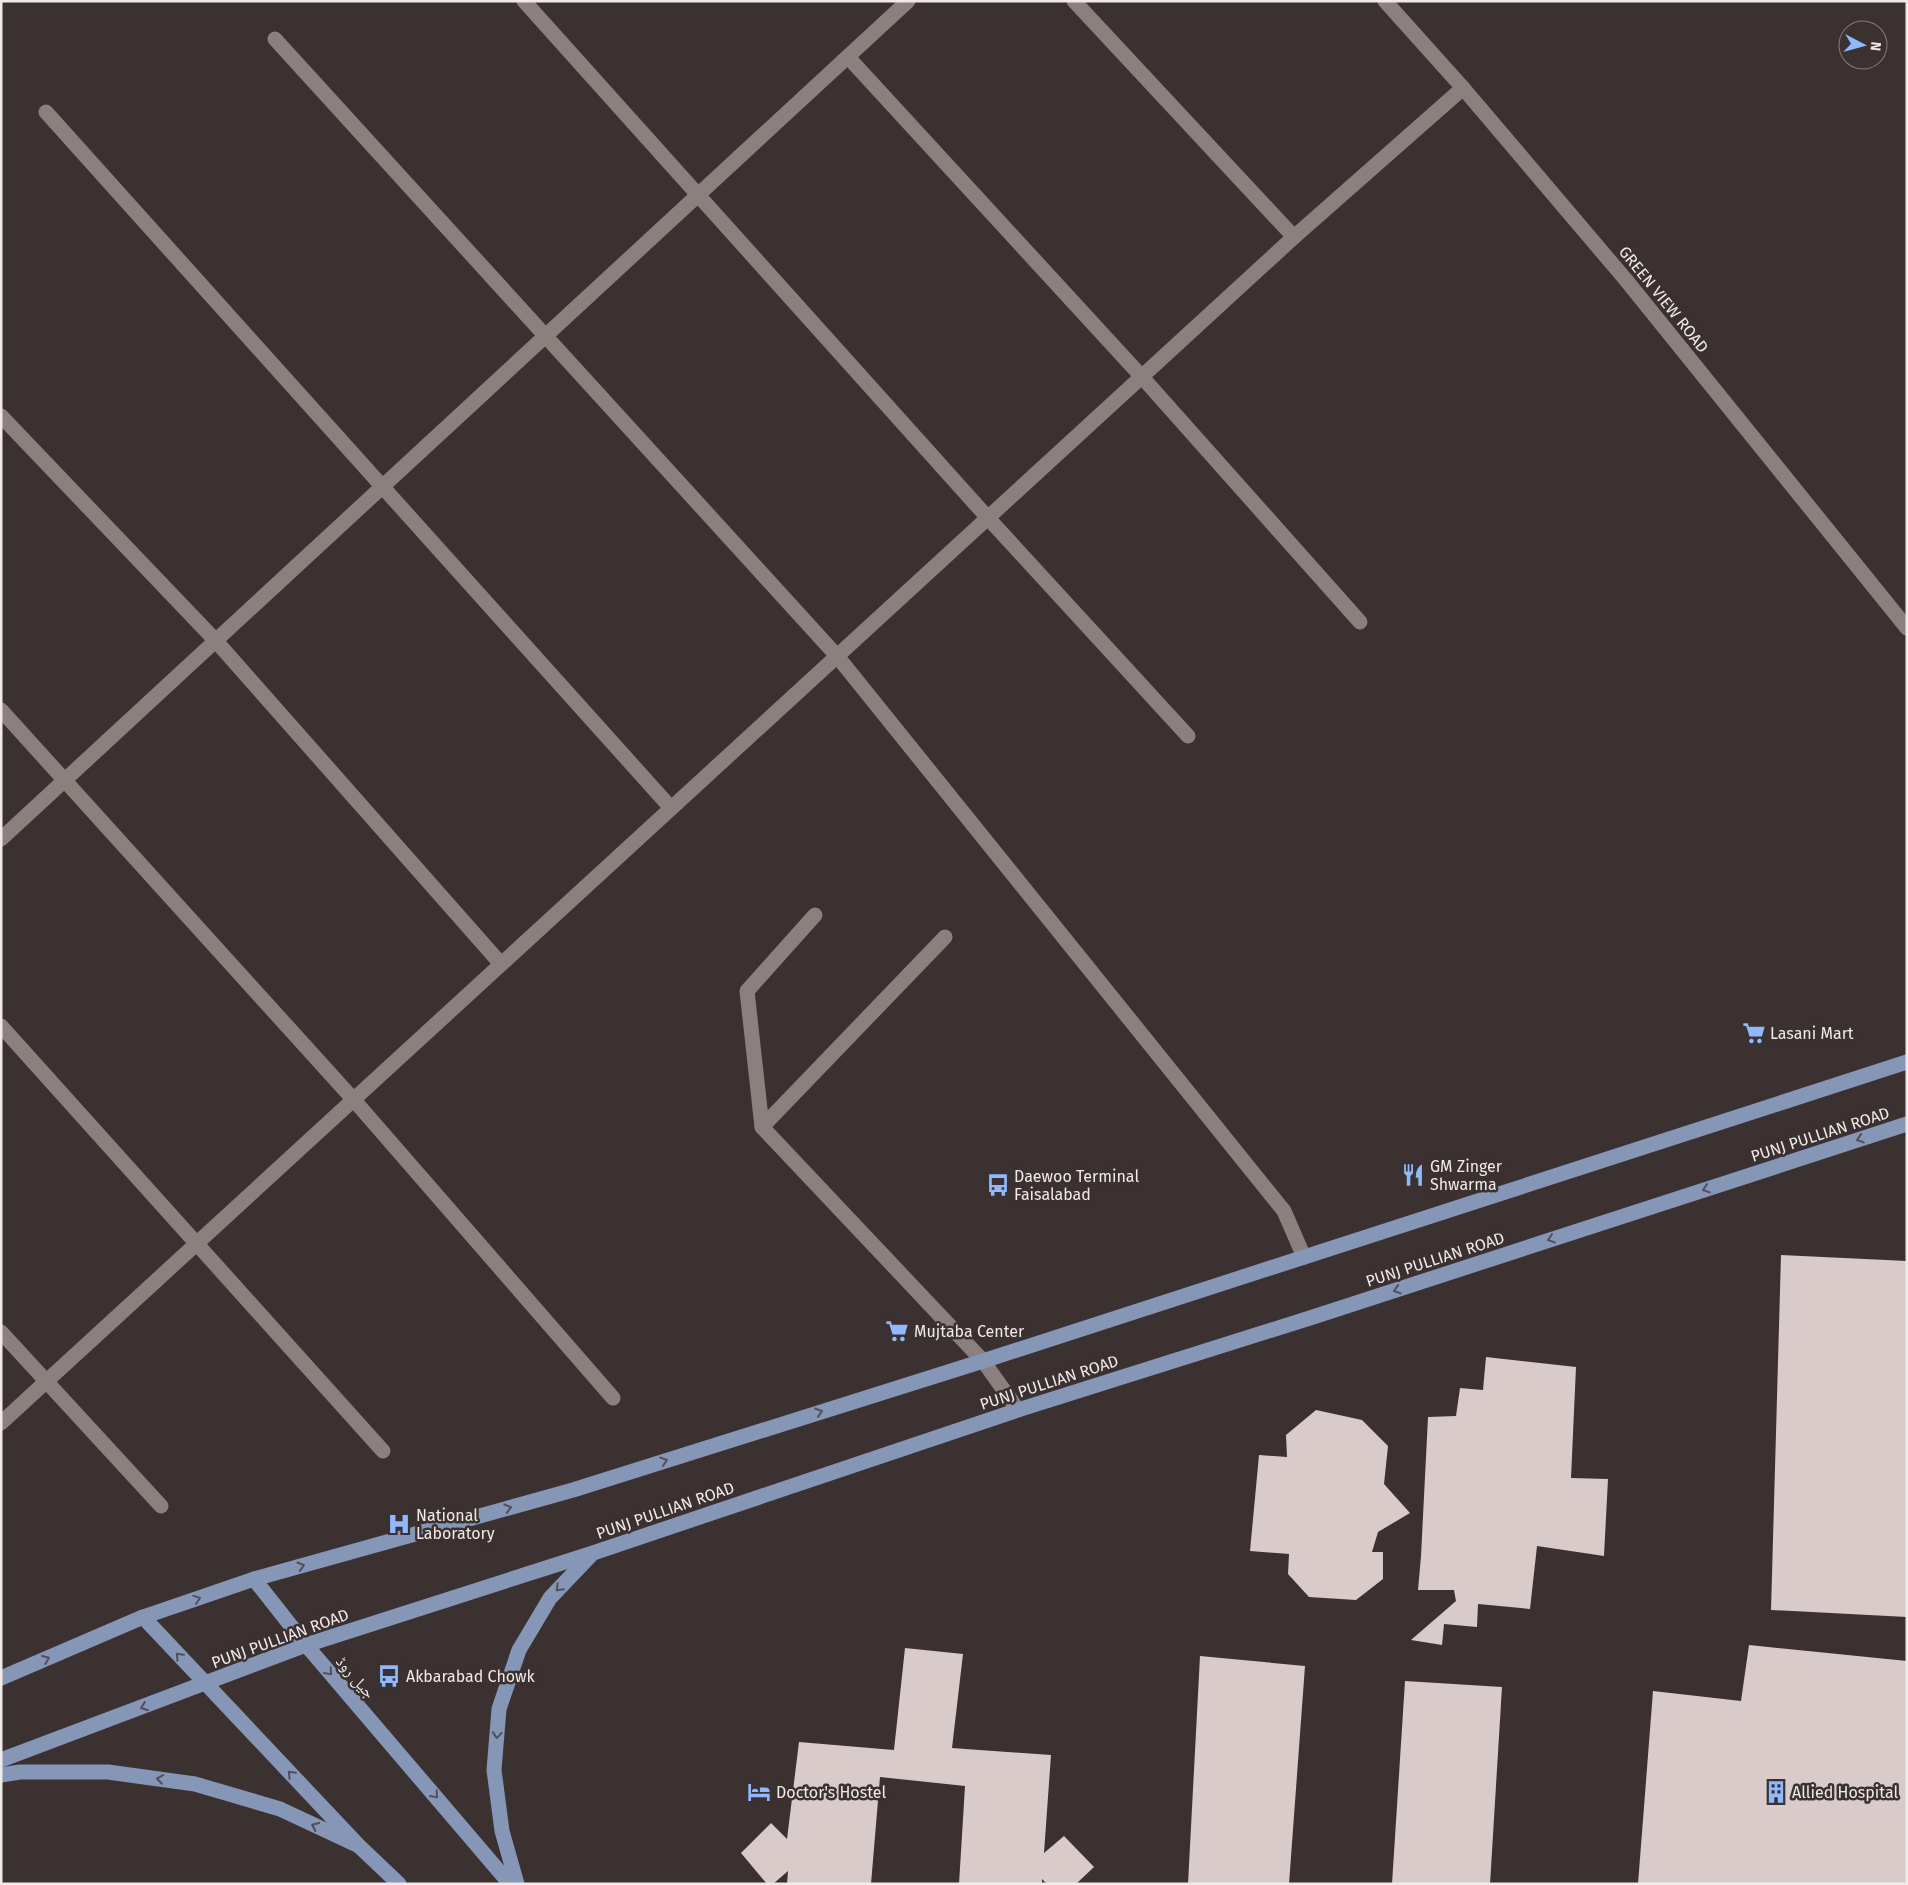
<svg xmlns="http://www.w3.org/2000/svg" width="1908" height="1885" font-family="'Fira Sans','Noto Naskh Arabic',sans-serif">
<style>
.building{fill:#d8cbca}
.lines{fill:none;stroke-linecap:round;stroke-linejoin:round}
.minor{stroke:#8c807f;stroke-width:15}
.major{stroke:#8696b7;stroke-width:15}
.oneway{stroke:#524f58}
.labels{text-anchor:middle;stroke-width:5;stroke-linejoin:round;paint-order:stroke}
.street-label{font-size:16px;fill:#f1eaea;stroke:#3b3130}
.poi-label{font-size:16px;fill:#f1eaea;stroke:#3b3130;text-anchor:start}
</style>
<rect width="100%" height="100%" fill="#3b3130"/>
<g class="building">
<path d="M1781 1255 1907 1261V1617L1771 1610Z"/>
<path d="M1486 1357 1576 1367 1571 1478 1608 1479 1604 1556 1537 1546 1530 1609 1478 1604 1477 1627 1444 1624 1442 1645 1411 1640 1456 1601 1454 1590H1418L1421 1556 1428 1417 1456 1416 1460 1388 1483 1390Z"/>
<path d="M1316 1410 1362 1420 1388 1446 1384 1484 1410 1513 1378 1532 1372 1552H1383V1579L1356 1600 1309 1597 1288 1574 1289 1554 1250 1551 1259 1455 1287 1457 1286 1435Z"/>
<path d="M1749 1645 1907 1661V1884H1638L1653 1691 1741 1701Z"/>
<path d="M905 1648 963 1654 952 1748 1051 1755 1044 1853 1064 1836 1094 1867 1076 1884H1047L1042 1879V1884H959L965 1786 880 1777 871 1884H787L788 1871 773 1884H767L741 1853 771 1823 787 1839 799 1742 894 1750Z"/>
<path d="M1200 1656 1305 1666 1289 1884H1188Z"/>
<path d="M1405 1681 1502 1687 1490 1884H1392Z"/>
</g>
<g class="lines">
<g class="minor">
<path d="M524 1 988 518 1188 736"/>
<path d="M1074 1 1294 237"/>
<path d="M1385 1 1463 88 1626 280 1907 628"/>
<path d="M275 39 837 656 1284 1211 1304 1257"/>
<path d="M848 57 1142 377 1360 622"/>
<path d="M46 112 671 808"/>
<path d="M1 416 216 641 501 964"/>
<path d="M1 710 353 1099 613 1398"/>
<path d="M1 839 908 1"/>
<path d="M945 937 762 1127 983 1361 1018 1410"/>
<path d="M1 1026 383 1451"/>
<path d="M762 1127 747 991 815 915"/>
<path d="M1 1332 161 1506"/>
<path d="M1 1423 1294 237 1463 88"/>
</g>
<g class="major">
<path d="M254 1579 306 1645 510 1884"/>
<path d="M143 1617 359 1846 399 1884"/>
<path d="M1 1678 143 1617 254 1579 573 1490 983 1361 1907 1062"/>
<path d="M1 1760 306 1645 593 1553 1018 1410 1313 1317 1907 1124"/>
<path d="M1 1775 20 1772H108L195 1784 280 1809 359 1846"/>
<path d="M517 1884 502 1831 494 1770 499 1709 519 1650 550 1598 592 1554"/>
</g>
</g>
<defs><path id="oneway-chevron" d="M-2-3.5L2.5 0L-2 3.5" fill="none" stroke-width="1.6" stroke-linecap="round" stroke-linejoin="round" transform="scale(1.25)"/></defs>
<g class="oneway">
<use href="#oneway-chevron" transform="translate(1860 1139) rotate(162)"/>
<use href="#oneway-chevron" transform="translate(1706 1189) rotate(162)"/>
<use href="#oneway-chevron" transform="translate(1551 1239) rotate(162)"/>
<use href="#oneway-chevron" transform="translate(1397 1290) rotate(162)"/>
<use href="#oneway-chevron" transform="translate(819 1412) rotate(-18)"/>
<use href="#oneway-chevron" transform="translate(664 1461) rotate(-18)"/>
<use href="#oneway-chevron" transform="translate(508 1508) rotate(-16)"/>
<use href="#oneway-chevron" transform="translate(301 1566) rotate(-16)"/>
<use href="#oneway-chevron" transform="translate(559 1588) rotate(134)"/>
<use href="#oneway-chevron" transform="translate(197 1599) rotate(-19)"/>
<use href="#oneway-chevron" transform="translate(179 1656) rotate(-133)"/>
<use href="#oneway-chevron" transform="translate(46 1659) rotate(-23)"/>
<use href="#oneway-chevron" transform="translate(329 1672) rotate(49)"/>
<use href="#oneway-chevron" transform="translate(144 1707) rotate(160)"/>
<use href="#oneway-chevron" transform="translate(497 1735) rotate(95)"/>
<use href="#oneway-chevron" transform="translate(291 1774) rotate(-133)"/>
<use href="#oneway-chevron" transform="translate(160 1779) rotate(-172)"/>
<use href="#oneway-chevron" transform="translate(435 1795) rotate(49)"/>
<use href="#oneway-chevron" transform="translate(315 1826) rotate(-155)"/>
</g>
<defs>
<symbol id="supermarket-bare" viewBox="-9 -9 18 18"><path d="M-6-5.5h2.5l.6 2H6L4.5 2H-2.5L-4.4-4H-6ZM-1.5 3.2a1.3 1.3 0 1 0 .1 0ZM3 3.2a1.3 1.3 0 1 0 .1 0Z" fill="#90b8fd" stroke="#3b3130" stroke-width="2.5" paint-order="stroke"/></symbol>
<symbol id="restaurant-bare" viewBox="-9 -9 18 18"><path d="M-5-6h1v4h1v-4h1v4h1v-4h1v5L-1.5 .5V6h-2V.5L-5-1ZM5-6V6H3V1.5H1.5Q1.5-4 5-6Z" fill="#90b8fd" stroke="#3b3130" stroke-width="2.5" paint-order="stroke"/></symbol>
<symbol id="bus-bare" viewBox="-9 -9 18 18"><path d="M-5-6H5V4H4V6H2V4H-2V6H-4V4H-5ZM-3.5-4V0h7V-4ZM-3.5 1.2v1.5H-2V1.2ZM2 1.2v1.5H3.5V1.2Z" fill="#90b8fd" stroke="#3b3130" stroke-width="2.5" paint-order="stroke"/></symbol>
<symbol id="hospital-bare" viewBox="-9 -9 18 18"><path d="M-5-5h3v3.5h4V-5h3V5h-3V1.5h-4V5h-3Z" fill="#90b8fd" stroke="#3b3130" stroke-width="2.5" paint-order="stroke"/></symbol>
<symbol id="hotel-bare" viewBox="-9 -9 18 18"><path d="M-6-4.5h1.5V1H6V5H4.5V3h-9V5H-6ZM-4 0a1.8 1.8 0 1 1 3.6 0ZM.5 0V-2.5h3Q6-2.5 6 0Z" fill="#90b8fd" stroke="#3b3130" stroke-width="2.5" paint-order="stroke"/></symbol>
<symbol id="building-bare" viewBox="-9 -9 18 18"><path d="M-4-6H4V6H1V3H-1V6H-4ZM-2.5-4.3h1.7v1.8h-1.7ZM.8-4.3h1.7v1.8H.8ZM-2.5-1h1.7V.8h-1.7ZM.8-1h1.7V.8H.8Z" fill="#90b8fd" stroke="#3b3130" stroke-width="2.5" paint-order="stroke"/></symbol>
</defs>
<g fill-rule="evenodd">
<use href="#supermarket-bare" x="1738" y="1017" width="32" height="32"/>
<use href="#restaurant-bare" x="1397" y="1159" width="32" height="32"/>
<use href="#bus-bare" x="982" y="1169" width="32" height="32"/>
<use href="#supermarket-bare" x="881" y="1315" width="32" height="32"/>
<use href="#hospital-bare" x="383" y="1508" width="32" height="32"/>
<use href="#bus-bare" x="373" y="1660" width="32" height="32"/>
<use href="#hotel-bare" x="743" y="1776" width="32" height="32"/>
<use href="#building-bare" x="1760" y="1776" width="32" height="32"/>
</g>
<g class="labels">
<g class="street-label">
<text transform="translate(1664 299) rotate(51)" y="6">GREEN VIEW ROAD</text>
<text transform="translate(1820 1134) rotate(-18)" y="6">PUNJ PULLIAN ROAD</text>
<text transform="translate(1435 1259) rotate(-18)" y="6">PUNJ PULLIAN ROAD</text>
<text transform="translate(1049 1382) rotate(-18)" y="6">PUNJ PULLIAN ROAD</text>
<text transform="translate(665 1510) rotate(-19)" y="6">PUNJ PULLIAN ROAD</text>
<text transform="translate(280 1638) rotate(-20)" y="6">PUNJ PULLIAN ROAD</text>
<text transform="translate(356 1677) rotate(49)" y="6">جیل روڈ</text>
</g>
<g class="poi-label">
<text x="1770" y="1039">Lasani Mart</text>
<text x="1430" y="1172">GM Zinger<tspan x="1430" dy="18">Shwarma</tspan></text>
<text x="1014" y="1182">Daewoo Terminal<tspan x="1014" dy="18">Faisalabad</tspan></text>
<text x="914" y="1337">Mujtaba Center</text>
<text x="416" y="1521">National<tspan x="416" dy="18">Laboratory</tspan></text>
<text x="406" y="1682">Akbarabad Chowk</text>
<text x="776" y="1798">Doctor's Hostel</text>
<text x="1792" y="1798">Allied Hospital</text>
</g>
</g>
<rect width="1908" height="1885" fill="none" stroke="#f1eaea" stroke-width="5"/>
<g transform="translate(1863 45) rotate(96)"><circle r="24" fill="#3b3130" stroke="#847b7a"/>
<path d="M0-4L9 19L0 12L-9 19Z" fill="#90b8fd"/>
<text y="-8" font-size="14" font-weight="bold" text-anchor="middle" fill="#f1eaea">N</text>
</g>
</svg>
